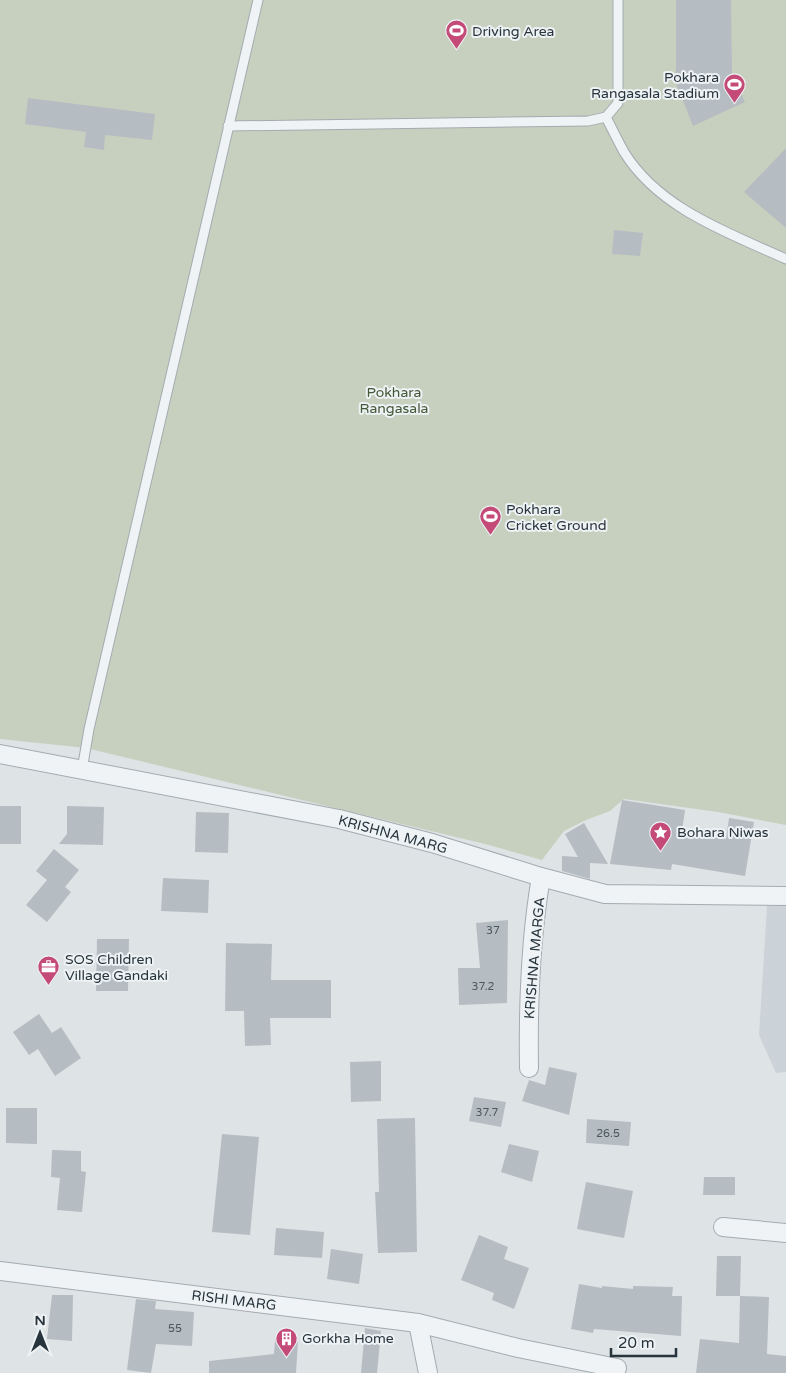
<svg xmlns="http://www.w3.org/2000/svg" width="786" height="1373" font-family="'Varela Round',sans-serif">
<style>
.built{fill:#ccd3d8}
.green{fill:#c7d0bf}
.building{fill:#b5bdc3}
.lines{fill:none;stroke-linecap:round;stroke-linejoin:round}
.lane-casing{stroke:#a4abb0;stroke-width:11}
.street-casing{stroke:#a4abb0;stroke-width:20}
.lane{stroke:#f0f3f5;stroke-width:9}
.street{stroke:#f0f3f5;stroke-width:18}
.labels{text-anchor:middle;stroke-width:4;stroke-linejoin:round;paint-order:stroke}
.number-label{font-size:11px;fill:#4b565e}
.poi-label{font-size:14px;fill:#28343c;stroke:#edf2f4;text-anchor:start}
.park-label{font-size:14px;fill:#445736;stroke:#edf2f4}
.street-label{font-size:14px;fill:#28343c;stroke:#edf2f4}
</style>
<rect width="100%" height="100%" fill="#dee3e6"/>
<path class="built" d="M767 906H786V1072L776 1073 759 1035Z"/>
<path class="green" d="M0 0H786V825L718 812 624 799 610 811 586 820 564 831 542 860 489 845 86 748 0 739Z"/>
<g class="building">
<path d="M676 0H731L732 75 745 102 693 126 676 83Z"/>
<path d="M28 98 155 114 152 140 105 135 104 150 84 147 86 132 25 124Z"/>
<path d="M786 148V228L744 192Z"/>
<path d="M614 230 643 233 640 256 612 254Z"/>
<path d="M622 800 685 810 682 831 726 839 729 818 754 822 745 876 672 864 671 870 610 864Z"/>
<rect x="0" y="806" width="21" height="38"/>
<path d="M67 806 104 807 103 845 59 844 67 834Z"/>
<path d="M196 812 229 813 228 853 195 852Z"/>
<path d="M584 823 608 864 590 863V879L562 871V856L578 857 565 834Z"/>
<path d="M54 849 79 870 65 887 71 892 47 922 26 905 47 880 36 871Z"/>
<path d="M163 878 209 880 208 913 161 911Z"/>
<path d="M508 920 507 1003 459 1005 458 968H480L476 923Z"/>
<path d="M97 939H129L128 991H96Z"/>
<path d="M226 943 272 944 271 980H331V1018H270L271 1045 245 1046 244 1011H225Z"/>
<path d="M39 1014 52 1033 61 1027 81 1058 55 1076 38 1049 29 1055 13 1032Z"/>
<path d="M381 1061V1101L351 1102 350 1062Z"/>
<path d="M549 1067 577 1073 569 1115 522 1101 529 1080 545 1085Z"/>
<path d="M474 1097 506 1102 501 1127 469 1121Z"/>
<path d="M6 1108H37V1144L6 1143Z"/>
<path d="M415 1118 417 1252 378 1253 375 1192H379L377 1119Z"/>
<path d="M587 1119 631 1122 629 1146 586 1143Z"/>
<path d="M222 1134 259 1137 250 1235 212 1232Z"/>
<path d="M509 1144 539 1151 532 1182 501 1172Z"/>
<path d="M52 1150 81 1151V1171L86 1172 82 1212 57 1210 60 1178 51 1177Z"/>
<path d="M704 1177H735V1195H703Z"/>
<path d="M586 1182 633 1191 624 1238 577 1229Z"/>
<path d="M276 1228 324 1232 322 1258 274 1255Z"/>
<path d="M479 1235 508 1247 504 1259 529 1268 514 1309 492 1300 494 1293 461 1280Z"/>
<path d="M331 1249 363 1254 359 1284 327 1279Z"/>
<path d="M717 1256H741L740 1296H716Z"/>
<path d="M579 1284 602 1288V1286L633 1289V1286L673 1287 672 1296H682L681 1336 594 1329 593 1333 571 1329Z"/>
<path d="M52 1295H73L72 1341 47 1339Z"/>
<path d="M740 1296 769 1297 767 1354 786 1356V1373H696L700 1339 739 1343Z"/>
<path d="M136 1299 156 1301 155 1309 194 1312 192 1346 156 1344 151 1373 127 1370Z"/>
<path d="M365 1328 381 1331 377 1373H361Z"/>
<path d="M275 1340 298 1342 296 1373H209V1361L274 1354Z"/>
</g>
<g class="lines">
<defs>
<g id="lane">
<path d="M606 117C612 129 618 141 624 152 659 209 729 233 786 259"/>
<path d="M228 126 588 121 606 117 618 103V0"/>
<path d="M82 770 89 729 258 0"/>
</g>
<g id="street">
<path d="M0 754 339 819 432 843 541 877 605 894 786 896"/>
<path d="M529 1068C528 1004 530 941 541 877"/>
<path d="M723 1227 786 1233"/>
<path d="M0 1271 418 1323 518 1348 617 1368"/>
<path d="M418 1323 428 1373"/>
</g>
</defs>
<use href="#lane" class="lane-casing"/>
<use href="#street" class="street-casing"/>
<use href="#lane" class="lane"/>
<use href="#street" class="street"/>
</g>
<defs>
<symbol id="stadium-pin" viewBox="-11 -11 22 30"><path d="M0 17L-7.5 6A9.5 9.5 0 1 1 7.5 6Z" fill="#c44a77" stroke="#edf2f4"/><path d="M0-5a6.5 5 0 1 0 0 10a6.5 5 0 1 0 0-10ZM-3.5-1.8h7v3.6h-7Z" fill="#fff"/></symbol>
<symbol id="sight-pin" viewBox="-11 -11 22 30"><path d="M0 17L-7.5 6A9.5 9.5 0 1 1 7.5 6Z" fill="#c44a77" stroke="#edf2f4"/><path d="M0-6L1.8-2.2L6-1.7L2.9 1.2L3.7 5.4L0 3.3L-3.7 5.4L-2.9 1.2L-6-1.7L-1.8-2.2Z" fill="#fff"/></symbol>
<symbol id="office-pin" viewBox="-11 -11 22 30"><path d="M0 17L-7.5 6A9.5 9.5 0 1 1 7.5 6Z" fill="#c44a77" stroke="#edf2f4"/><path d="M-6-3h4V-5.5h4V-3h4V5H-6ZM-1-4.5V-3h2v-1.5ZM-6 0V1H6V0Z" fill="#fff"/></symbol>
<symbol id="building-pin" viewBox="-11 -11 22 30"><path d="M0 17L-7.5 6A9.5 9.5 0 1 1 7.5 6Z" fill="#c44a77" stroke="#edf2f4"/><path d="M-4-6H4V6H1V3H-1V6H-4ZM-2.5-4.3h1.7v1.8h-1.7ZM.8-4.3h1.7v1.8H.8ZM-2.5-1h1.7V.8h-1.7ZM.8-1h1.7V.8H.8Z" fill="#fff"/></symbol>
</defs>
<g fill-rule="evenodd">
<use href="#stadium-pin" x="444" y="18" width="25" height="34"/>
<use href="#stadium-pin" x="722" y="72" width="25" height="34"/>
<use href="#stadium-pin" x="478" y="504" width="25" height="34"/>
<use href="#sight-pin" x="648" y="820" width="25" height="34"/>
<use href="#office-pin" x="36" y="954" width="25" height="34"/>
<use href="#building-pin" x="274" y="1326" width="25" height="34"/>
</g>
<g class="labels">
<g class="number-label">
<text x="493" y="934">37</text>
<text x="483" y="990">37.2</text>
<text x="487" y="1116">37.7</text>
<text x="608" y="1137">26.5</text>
<text x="175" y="1332">55</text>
</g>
<g class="poi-label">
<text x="472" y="36">Driving Area</text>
<text x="719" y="82" text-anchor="end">Pokhara<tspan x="719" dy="16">Rangasala Stadium</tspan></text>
<text x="506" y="514">Pokhara<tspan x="506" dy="16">Cricket Ground</tspan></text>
<text x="677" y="837">Bohara Niwas</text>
<text x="65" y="964">SOS Children<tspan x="65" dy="16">Village Gandaki</tspan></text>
<text x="302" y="1343">Gorkha Home</text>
</g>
<g class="park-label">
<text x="394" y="397">Pokhara<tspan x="394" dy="16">Rangasala</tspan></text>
</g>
<g class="street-label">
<text transform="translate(393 834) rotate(15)" y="5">KRISHNA MARG</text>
<text transform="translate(534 958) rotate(-85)" y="5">KRISHNA MARGA</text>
<text transform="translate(234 1300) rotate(7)" y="5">RISHI MARG</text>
</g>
</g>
<g transform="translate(40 1333)" stroke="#edf2f4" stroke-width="4" paint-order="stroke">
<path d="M0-4L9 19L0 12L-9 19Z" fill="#28343c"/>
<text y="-8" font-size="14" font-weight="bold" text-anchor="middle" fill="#28343c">N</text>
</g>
<path d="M611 1348v8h65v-8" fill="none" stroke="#28343c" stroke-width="2.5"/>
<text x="618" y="1348" font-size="15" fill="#28343c" stroke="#edf2f4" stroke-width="4" paint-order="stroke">20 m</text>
</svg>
